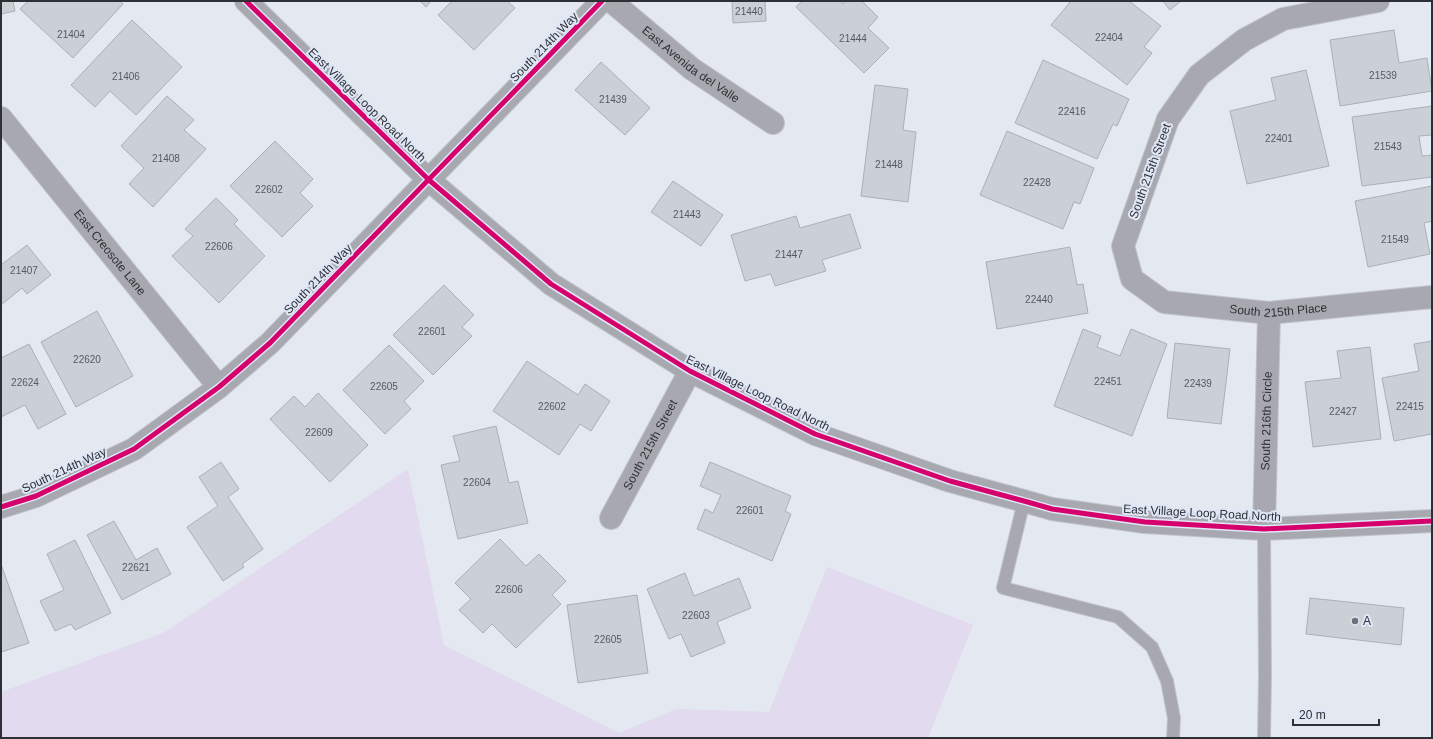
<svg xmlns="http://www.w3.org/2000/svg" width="1433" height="739" font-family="Helvetica,sans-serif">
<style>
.grass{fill:#e2daef}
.building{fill:#cbd0d6;stroke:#abb0b6}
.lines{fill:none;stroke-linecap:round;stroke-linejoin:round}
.lane-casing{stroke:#c0c4cb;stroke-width:14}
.street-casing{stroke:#c0c4cb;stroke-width:24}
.secondary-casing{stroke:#c0c4cb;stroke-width:24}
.lane{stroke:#a8a9b0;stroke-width:12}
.street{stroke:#a8a9b0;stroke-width:22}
.secondary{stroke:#a8a8b0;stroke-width:22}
.cycleway-casing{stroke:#dfe7f6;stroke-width:8}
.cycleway{stroke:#d6006c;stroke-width:5}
.poi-dot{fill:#6d7077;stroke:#dfe7f6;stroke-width:1.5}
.labels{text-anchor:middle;stroke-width:4;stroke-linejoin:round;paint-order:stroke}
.number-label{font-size:10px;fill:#575a60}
.street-label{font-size:12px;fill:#2d3035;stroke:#dfe7f6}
.poi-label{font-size:12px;fill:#2d3035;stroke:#dfe7f6;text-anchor:start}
</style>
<rect width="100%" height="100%" fill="#e4e8f1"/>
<path class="grass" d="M408 469 444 645 619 733 676 709 769 712 827 567 973 625 928 738H1V692L165 632Z"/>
<g class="building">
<path d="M1 1H13L15 11 1 14Z"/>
<path d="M28 1H120L123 4 73 58 20 9Z"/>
<path d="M420 1H431L426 7Z"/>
<path d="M452 1H507L515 8 474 50 438 15Z"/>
<path d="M732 1H765L766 21 733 23Z"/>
<path d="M802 1H840L843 4 845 1H862L878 17 868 28 889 48 864 73 796 7Z"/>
<path d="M1071 1H1129L1161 26 1144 47 1152 53 1127 85 1051 25Z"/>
<path d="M1163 1H1181L1170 10Z"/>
<path d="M132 20 182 67 136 115 110 91 95 107 71 85Z"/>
<path d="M1394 30 1399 63 1427 58 1432 91 1340 106 1330 40Z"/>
<path d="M1043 60 1129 99 1117 126 1113 124 1097 159 1015 123Z"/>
<path d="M601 62 650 108 625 135 575 90Z"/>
<path d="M1306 70 1329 166 1247 184 1230 111 1276 100 1271 78Z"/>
<path d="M875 85 908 89 903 130 916 132 908 202 861 196Z"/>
<path d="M167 96 194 120 184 130 206 149 153 207 129 184 144 168 121 146Z"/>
<path d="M1432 106V135L1419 136 1422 156 1432 155V177L1362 186 1352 117Z"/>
<path d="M1007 131 1094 168 1080 204 1074 202 1063 229 980 195Z"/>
<path d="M275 141 313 179 300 193 313 206 282 237 230 186Z"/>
<path d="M673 181 723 215 701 246 651 212Z"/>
<path d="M1432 186V221L1424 223 1430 254 1368 267 1355 201Z"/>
<path d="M216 198 238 220 234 224 265 256 219 303 172 256 193 236 185 229Z"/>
<path d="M850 214 861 248 822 260 826 271 775 286 771 274 745 281 731 235 796 216 800 228Z"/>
<path d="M27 245 51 275 27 294 22 288 1 305V265Z"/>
<path d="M1070 247 1077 285 1083 284 1088 313 997 329 986 262Z"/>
<path d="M444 285 474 315 462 327 472 336 433 375 393 335Z"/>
<path d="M97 311 133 376 76 407 41 342Z"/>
<path d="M1083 329 1101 336 1097 347 1120 356 1131 329 1167 344 1132 436 1054 406Z"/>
<path d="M1432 341V434L1394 441 1382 378 1419 371 1414 344Z"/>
<path d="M1175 343 1230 349 1221 424 1167 418Z"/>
<path d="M29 344 66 414 38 429 25 405 1 417V358Z"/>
<path d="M389 345 424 381 404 401 411 409 385 434 343 390Z"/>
<path d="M1370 347 1381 439 1313 447 1305 382 1341 378 1337 351Z"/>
<path d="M527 361 578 395 585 384 610 401 591 431 580 424 559 455 493 411Z"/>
<path d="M318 393 368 445 330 482 270 419 294 396 305 407Z"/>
<path d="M496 426 509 483 518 481 528 523 458 539 441 465 460 461 453 436Z"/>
<path d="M221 462 239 489 228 497 263 549 242 564 244 567 223 581 187 527 218 506 199 477Z"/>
<path d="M710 462 791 496 785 511 791 514 772 561 697 529 705 509 713 513 721 495 700 486Z"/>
<path d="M114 521 136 560 157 548 171 574 122 600 87 535Z"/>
<path d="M500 539 526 566 539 554 566 581 552 595 561 604 516 648 492 624 483 633 459 610 471 599 455 583Z"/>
<path d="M75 540 111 613 75 630 71 624 55 631 40 601 64 590 47 554Z"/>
<path d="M1 564 29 643 1 652Z"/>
<path d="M685 573 694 596 739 578 751 608 717 622 725 643 691 657 681 634 669 639 647 589Z"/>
<path d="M637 595 648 673 578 683 567 605Z"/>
<path d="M1310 598 1404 608 1401 645 1306 634Z"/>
</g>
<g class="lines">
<defs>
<g id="lane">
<path d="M1024 501 1003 588 1118 617 1152 647 1167 681 1174 718 1173 738"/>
<path d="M1264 529 1265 676 1264 738"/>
</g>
<g id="street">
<path id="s1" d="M611 1 692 69 773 123"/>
<path id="s2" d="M1378 1 1283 19 1244 40 1199 75 1168 119 1123 246 1132 279 1164 302 1269 313 1432 297"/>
<path id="s3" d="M1 118 219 387"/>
<path d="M1 507 36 496 134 449 219 387 270 343 602 1"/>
<path id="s4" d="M611 518 690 371"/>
<path id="s5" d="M1264 529 1269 313"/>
</g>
<path id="secondary" d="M246 1 429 180 551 284 690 371 815 434 950 481 1024 501 1052 509 1145 522 1264 529 1432 521"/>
</defs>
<use href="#lane" class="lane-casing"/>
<use href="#street" class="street-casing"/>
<use href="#secondary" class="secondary-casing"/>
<use href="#lane" class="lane"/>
<use href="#street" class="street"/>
<use href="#secondary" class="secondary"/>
<defs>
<g id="cycleway">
<path d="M246 1 429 180 551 284 690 371 815 434 950 481 1024 501 1052 509 1145 522 1264 529 1432 521"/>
<path d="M1 507 36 496 134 449 219 387 270 343 602 1"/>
</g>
</defs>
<use href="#cycleway" class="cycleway-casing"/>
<use href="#cycleway" class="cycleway"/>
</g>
<circle class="poi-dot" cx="1355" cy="621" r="4"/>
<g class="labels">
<g class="number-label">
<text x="749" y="15">21440</text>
<text x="71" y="38">21404</text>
<text x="1109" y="41">22404</text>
<text x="853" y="42">21444</text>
<text x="1383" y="79">21539</text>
<text x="126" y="80">21406</text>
<text x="613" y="103">21439</text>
<text x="1072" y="115">22416</text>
<text x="1279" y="142">22401</text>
<text x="1388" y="150">21543</text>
<text x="166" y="162">21408</text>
<text x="889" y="168">21448</text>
<text x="1037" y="186">22428</text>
<text x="269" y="193">22602</text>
<text x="687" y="218">21443</text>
<text x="1395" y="243">21549</text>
<text x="219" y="250">22606</text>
<text x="789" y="258">21447</text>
<text x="24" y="274">21407</text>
<text x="1039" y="303">22440</text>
<text x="432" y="335">22601</text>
<text x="87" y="363">22620</text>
<text x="1108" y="385">22451</text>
<text x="25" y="386">22624</text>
<text x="1198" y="387">22439</text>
<text x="384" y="390">22605</text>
<text x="552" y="410">22602</text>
<text x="1410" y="410">22415</text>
<text x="1343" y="415">22427</text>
<text x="319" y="436">22609</text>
<text x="477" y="486">22604</text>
<text x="750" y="514">22601</text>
<text x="136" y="571">22621</text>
<text x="509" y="593">22606</text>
<text x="696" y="619">22603</text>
<text x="608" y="643">22605</text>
</g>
<g class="street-label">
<text transform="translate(544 47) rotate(-46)" y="4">South 214th Way</text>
<text dy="4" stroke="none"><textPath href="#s1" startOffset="102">East Avenida del Valle</textPath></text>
<text transform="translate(367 105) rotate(44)" y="4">East Village Loop Road North</text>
<text transform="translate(1150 171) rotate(-70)" y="4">South 215th Street</text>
<text dy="4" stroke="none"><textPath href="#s3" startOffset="173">East Creosote Lane</textPath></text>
<text transform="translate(318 279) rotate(-46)" y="4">South 214th Way</text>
<text dy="4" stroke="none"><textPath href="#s2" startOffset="575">South 215th Place</textPath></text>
<text transform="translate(758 393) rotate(26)" y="4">East Village Loop Road North</text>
<text dy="4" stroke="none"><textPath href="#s5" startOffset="108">South 216th Circle</textPath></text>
<text dy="4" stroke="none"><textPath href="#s4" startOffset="83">South 215th Street</textPath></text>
<text transform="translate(64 470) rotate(-25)" y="4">South 214th Way</text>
<text transform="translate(1202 513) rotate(3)" y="4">East Village Loop Road North</text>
</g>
<g class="poi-label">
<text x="1363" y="625">A</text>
</g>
</g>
<rect width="1433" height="739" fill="none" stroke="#2d3035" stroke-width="4"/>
<path d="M1293 719v6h86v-6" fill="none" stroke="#2d3035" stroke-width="2"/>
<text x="1299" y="719" font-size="12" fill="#2d3035" stroke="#dfe7f6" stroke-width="3" paint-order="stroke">20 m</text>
</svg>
